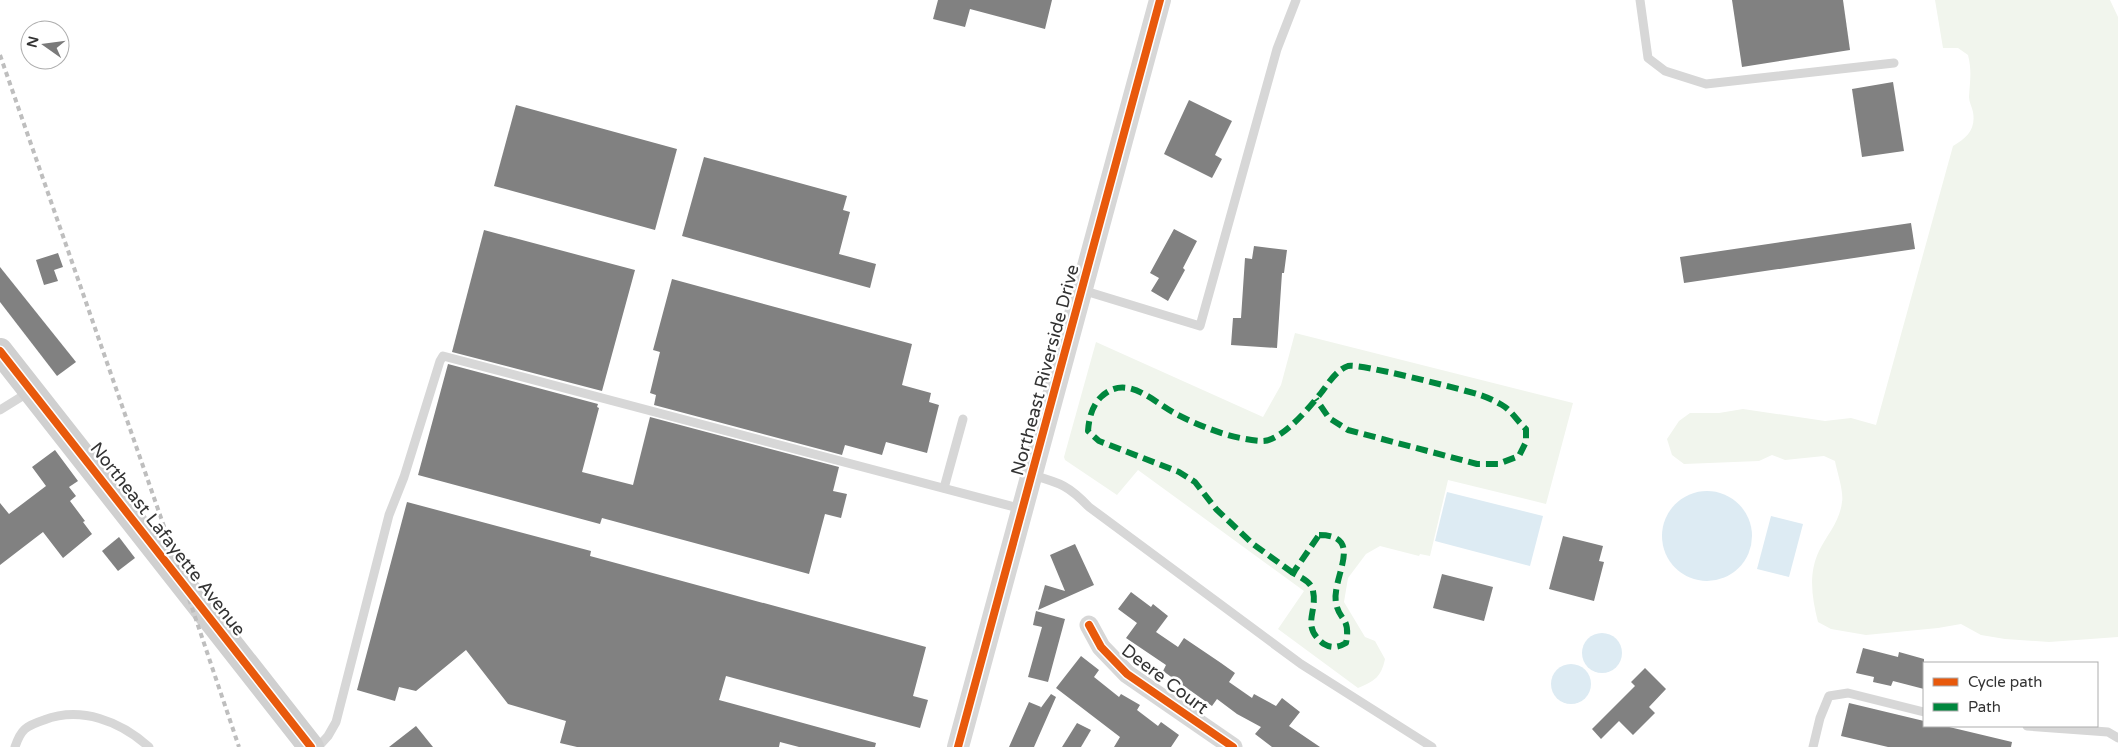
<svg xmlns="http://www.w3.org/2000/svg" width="2118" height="747" font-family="'Varela Round',sans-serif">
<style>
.green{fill:#f1f5ed}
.water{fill:#ddebf3}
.building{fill:#818181}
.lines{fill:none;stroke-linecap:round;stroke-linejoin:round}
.service{stroke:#d7d7d7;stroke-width:9}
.minor{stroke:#d7d7d7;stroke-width:19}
.tertiary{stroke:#d7d7d7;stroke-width:22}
.secondary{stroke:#d0d0d0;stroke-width:26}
.rail{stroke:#bebebe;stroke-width:4;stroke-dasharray:5 4;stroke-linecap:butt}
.quiet{stroke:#00873e;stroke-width:6;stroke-dasharray:12 6;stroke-linecap:butt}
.cycleway-casing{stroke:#fff;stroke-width:11}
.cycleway{stroke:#e8590c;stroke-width:8}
.labels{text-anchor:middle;stroke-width:5;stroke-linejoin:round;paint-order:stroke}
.street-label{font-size:18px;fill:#333;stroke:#fff}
</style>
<rect width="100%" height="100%" fill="#fff"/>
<g class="green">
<path d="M1935 0H2110L2118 17V637L2049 642 2005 639 1981 635 1961 624 1938 628 1866 635 1831 629 1818 622C1812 598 1808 574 1819 551 1827 535 1840 521 1842 502 1844 492 1837 472 1835 461L1824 456 1785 460 1772 455 1759 461 1684 464 1672 455 1667 439 1679 421 1690 413H1719L1743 409 1825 421 1851 418 1876 425 1953 146C1967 138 1976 129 1973 112 1972 107 1969 102 1969 97 1970 80 1972 71 1968 55L1958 48H1943Z"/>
<path d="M1295 333 1573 403 1546 504 1448 480 1430 556 1420 554 1419 556 1380 546 1366 554 1348 578 1344 602 1365 637 1375 641 1385 659C1381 677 1375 681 1358 688L1278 629 1304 591 1138 470 1117 495 1065 460 1064 457 1096 342 1263 417 1281 385Z"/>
</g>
<g class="water">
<circle cx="1707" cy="536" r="45"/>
<path d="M1447 492 1543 516 1530 566 1435 541Z"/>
<path d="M1771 516 1803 524 1789 577 1757 569Z"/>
<circle cx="1602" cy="653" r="20"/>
<circle cx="1571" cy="684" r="20"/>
</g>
<g class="building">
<path d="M938 0H1052L1045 29 970 9 965 27 933 19Z"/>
<path d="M1732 0H1843L1850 50 1742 67Z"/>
<path d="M1893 82 1904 151 1862 157 1852 89Z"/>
<path d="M1189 100 1232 121 1215 155 1222 159 1212 178 1164 154Z"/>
<path d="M516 105 677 149 655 230 494 186Z"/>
<path d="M704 157 847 196 843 210 850 212 839 254 876 264 870 288 682 236Z"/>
<path d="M1911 223 1915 249 1684 283 1680 257Z"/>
<path d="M1174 229 1197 241 1183 268 1185 270 1168 301 1151 291 1159 278 1150 273Z"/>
<path d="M484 230 635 270 602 391 452 352Z"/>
<path d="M1254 246 1287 250 1284 273H1282L1277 348 1231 345 1233 318H1241L1245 258 1252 259Z"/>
<path d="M58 253 63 267 54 270 58 281 44 285 36 260Z"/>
<path d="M0 267 76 362 57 376 0 302Z"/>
<path d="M672 279 912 344 902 385 931 393 929 402 939 405 927 453 886 442 882 455 845 445 842 455 654 405 656 395 650 393 660 352 653 350Z"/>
<path d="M448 364 598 404 597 407 599 408 582 472 633 485 650 417 839 467 833 491 847 494 841 518 825 514 809 574 602 518 600 524 418 475Z"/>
<path d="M55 450 78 481 69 487 76 496 70 501 85 521 83 522 92 534 63 558 43 532 0 565V503L9 514 46 486 32 467Z"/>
<path d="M407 502 591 551 590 556 926 647 913 696 928 700 920 728 726 676 719 700 876 743 875 747H799L780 742 779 747H577L560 743 566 721 508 704 466 650 416 691 399 687 395 701 357 690Z"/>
<path d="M1563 536 1603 546 1599 561 1604 562 1594 601 1549 589Z"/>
<path d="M119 537 135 558 118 571 102 551Z"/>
<path d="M1075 544 1094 585 1038 610 1045 585 1065 591 1050 555Z"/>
<path d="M1442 574 1493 587 1484 621 1433 608Z"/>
<path d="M1131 592 1151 607 1153 604 1168 616 1156 632 1178 647 1184 638 1221 663 1235 673 1229 682 1252 698 1254 694 1276 706 1282 698 1300 712 1289 726 1320 747H1272L1255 734 1261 727 1237 714 1217 699 1212 706 1163 671 1166 665 1126 638 1137 623 1118 609Z"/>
<path d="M1036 611 1065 619 1048 682 1028 677 1042 627 1033 625Z"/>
<path d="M1863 648 1898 657 1899 652 1924 659V689L1893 681 1891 686 1873 682 1874 677 1856 673Z"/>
<path d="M1081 656 1099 670 1094 677 1119 697 1121 694 1140 705 1137 710 1158 726 1161 722 1179 735 1171 747H1114L1120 737 1056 688Z"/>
<path d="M1645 668 1666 689 1649 707 1655 713 1633 735 1619 721 1601 739 1592 729 1635 686 1631 682Z"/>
<path d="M1051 694 1056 697 1034 747H1009L1029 702 1041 707 1040 709Z"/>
<path d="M1849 703 1924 721V726H1945L2012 742 2011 747H1888L1841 736Z"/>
<path d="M1077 723 1091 730 1081 747H1062Z"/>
<path d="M416 726 433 747H389Z"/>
</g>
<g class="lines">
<g class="service">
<path d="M1640 0 1648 58 1665 71 1706 84 1894 63"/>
<path d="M1082 290 1200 326 1277 49 1296 0"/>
<path d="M0 410 29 392"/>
<path d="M1032 475C1060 483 1068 485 1089 507L1301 664 1432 747"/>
<path d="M944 488 963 419"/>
<path d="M2027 726 2108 732 2118 738"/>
<path d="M15 747C21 729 26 726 44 720 81 706 120 721 149 747"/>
<path d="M318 747 328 736 336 722 389 515 404 477 440 361 443 356 1022 509"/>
<path d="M1813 747 1820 718 1829 696 1848 693 1924 712"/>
</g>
<path class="minor" d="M1089 625 1101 647 1127 674 1233 747"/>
<path class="tertiary" d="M958 747 1160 0"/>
<path class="secondary" d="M0 351 311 747"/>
<path class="rail" d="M0 55 184 584 239 747"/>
<g class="quiet">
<path d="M1319 535C1366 535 1331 578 1336 603 1339 621 1351 617 1346 643 1339 647 1332 649 1324 644 1300 626 1318 612 1313 591 1312 582 1300 577 1293 573Z"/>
<path d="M1293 573 1253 544 1216 509 1195 482 1179 472 1099 441 1088 431C1089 418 1092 406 1101 397 1127 372 1154 403 1178 415 1204 428 1233 439 1261 441 1280 443 1310 407 1321 393 1328 384 1336 370 1348 366 1359 363 1460 389 1477 394 1485 396 1495 401 1502 405 1511 410 1518 422 1526 429V442L1519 456 1498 464H1477L1348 430 1329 418 1316 399"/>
</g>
<defs>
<g id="cycleway">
<path d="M0 351 311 747"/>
<path d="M1089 625 1101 647 1127 674 1233 747"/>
<path d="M958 747 1160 0"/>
</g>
</defs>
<use href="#cycleway" class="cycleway-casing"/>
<use href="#cycleway" class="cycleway"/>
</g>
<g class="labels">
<g class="street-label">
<text transform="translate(1045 370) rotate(-75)" y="6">Northeast Riverside Drive</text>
<text transform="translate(168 539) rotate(52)" y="6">Northeast Lafayette Avenue</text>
<text transform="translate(1165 679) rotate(37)" y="6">Deere Court</text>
</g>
</g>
<rect x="1923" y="662" width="175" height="65" fill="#ffffff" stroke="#adadad"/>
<rect x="1933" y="678" width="25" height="8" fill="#e8590c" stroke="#adadad"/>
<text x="1968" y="687" font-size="15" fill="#333333">Cycle path</text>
<rect x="1933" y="703" width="25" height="8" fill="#00873e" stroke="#adadad"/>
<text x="1968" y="712" font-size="15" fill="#333333">Path</text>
<g transform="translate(45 45) rotate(284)"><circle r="24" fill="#ffffff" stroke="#adadad"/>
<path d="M0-4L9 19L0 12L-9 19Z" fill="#7a7a7a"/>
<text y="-8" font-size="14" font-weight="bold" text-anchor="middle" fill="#333333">N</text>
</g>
</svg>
